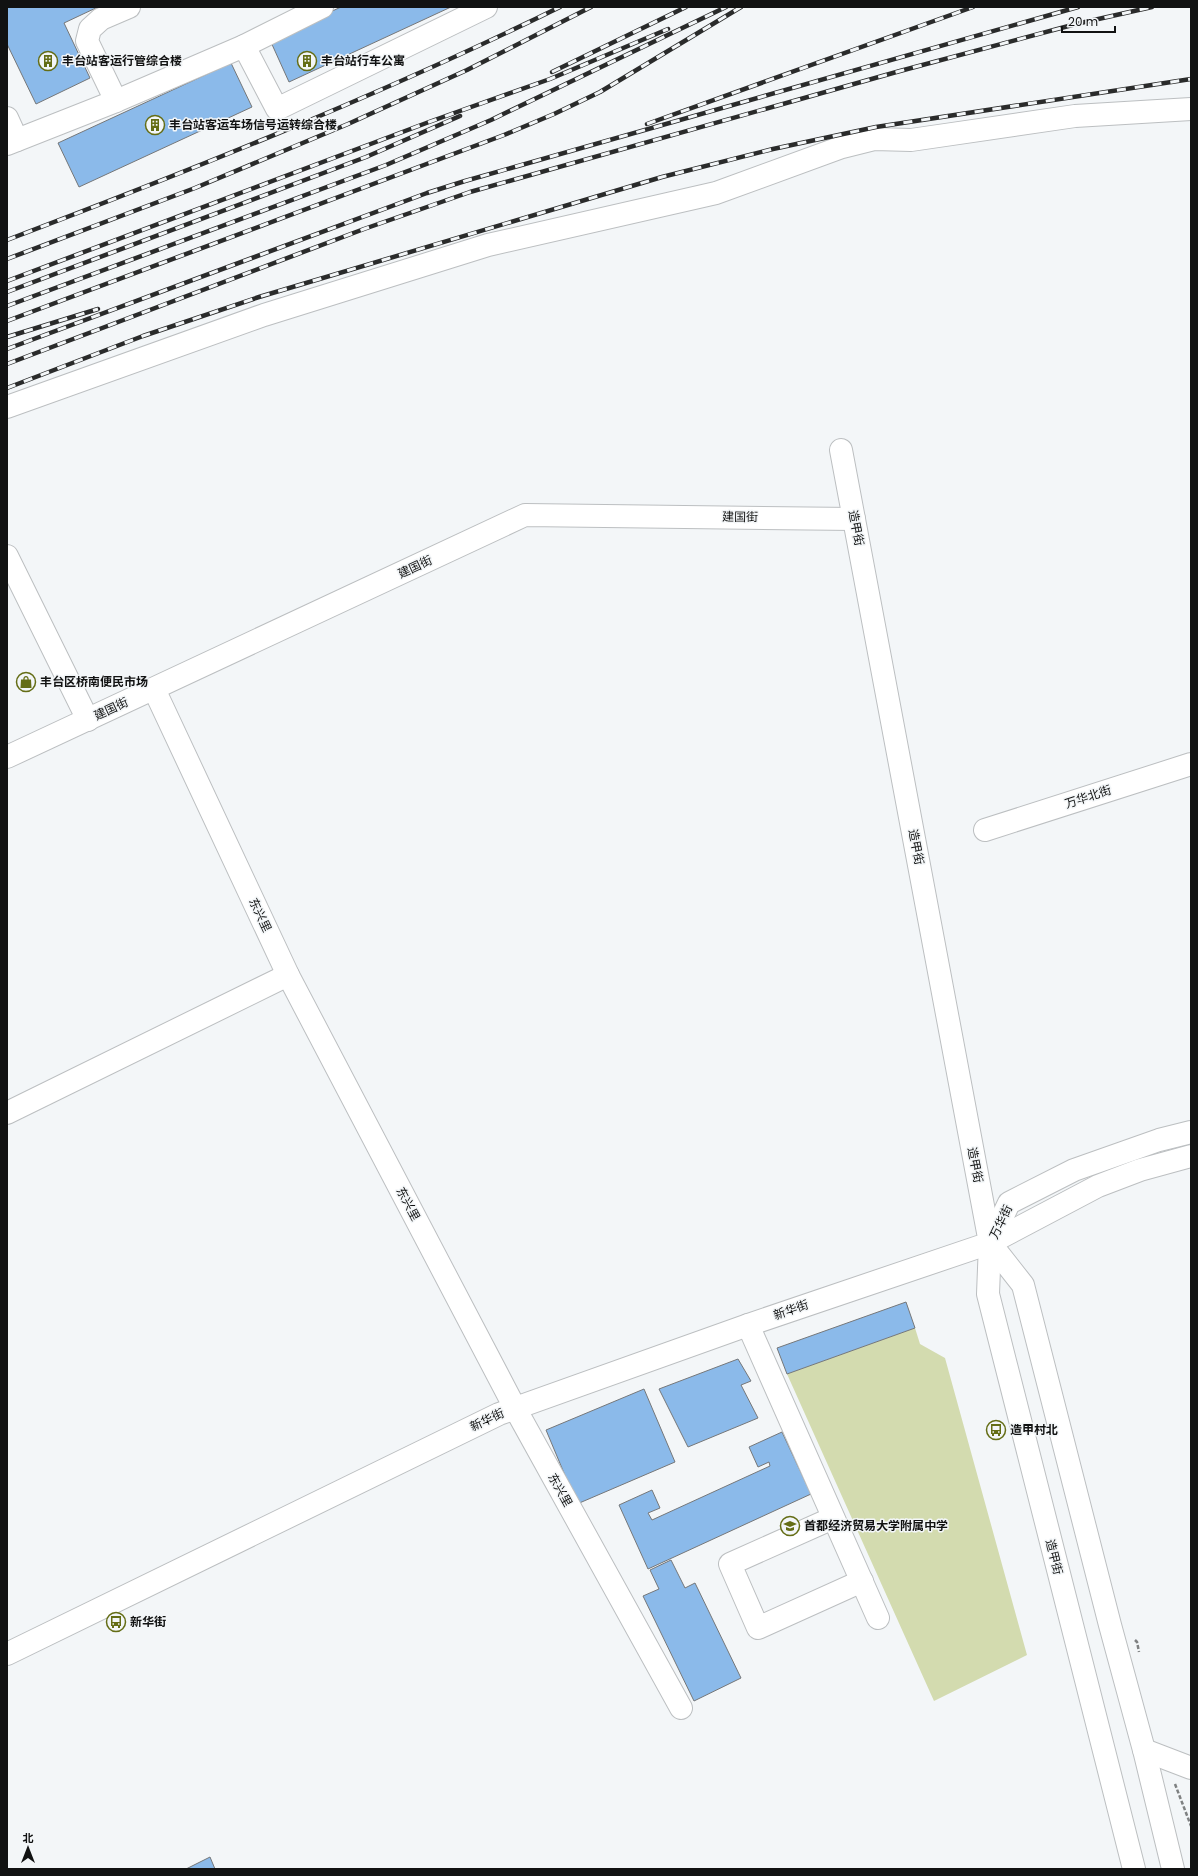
<svg xmlns="http://www.w3.org/2000/svg" width="1198" height="1876" font-family="Poppins,'Noto Sans SC',sans-serif">
<style>
.green{fill:#d3dbaf}
.building{fill:#8bbaea;stroke:#757779}
.lines{fill:none;stroke-linecap:round;stroke-linejoin:round}
.minor-casing{stroke:#bcbfc1;stroke-width:24}
.major-casing{stroke:#bcbfc1;stroke-width:24}
.path{stroke:#7f8182;stroke-width:2.5;stroke-dasharray:4 2;stroke-linecap:butt}
.minor{stroke:#fff;stroke-width:22}
.major{stroke:#fff;stroke-width:22}
.rail-casing{stroke:#2a2b2b;stroke-width:4.5}
.rail{stroke:#f3f6f8;stroke-width:3;stroke-dasharray:9;stroke-linecap:butt}
.labels{text-anchor:middle;stroke-width:3;stroke-linejoin:round;paint-order:stroke}
.poi-label{font-size:12px;font-weight:bold;fill:#111212;stroke:#f3f6f8;text-anchor:start}
.street-label{font-size:12px;fill:#111212;stroke:#f3f6f8}
</style>
<rect width="100%" height="100%" fill="#f3f6f8"/>
<path class="green" d="M915 1328 920 1344 945 1358 1027 1655 934 1701 787 1374Z"/>
<g class="building">
<path d="M7 7H98L64 23 90 78 36 104 7 44Z"/>
<path d="M341 7H451L289 82 270 40Z"/>
<path d="M231 63 252 107 79 187 58 143Z"/>
<path d="M906 1302 915 1328 787 1374 777 1348Z"/>
<path d="M738 1359 751 1381 741 1385 758 1418 688 1447 659 1389Z"/>
<path d="M644 1389 675 1462 577 1504 546 1430Z"/>
<path d="M782 1432 811 1494 648 1569 619 1505 652 1490 660 1508 648 1513 652 1520 770 1466 769 1462 758 1467 749 1447Z"/>
<path d="M671 1560 685 1588 695 1583 741 1678 694 1701 643 1596 659 1589 650 1570Z"/>
<path d="M210 1857 215 1869H186Z"/>
</g>
<g class="lines">
<defs>
<g id="minor">
<path d="M244 46 322 7"/>
<path d="M116 101 87 41 90 29 101 19 129 7"/>
<path d="M7 118 17 140"/>
<path d="M7 144 116 101 244 46 277 109 486 7"/>
<path d="M7 407 264 315 488 245 716 193 842 147 874 139 911 140 1075 116 1191 109"/>
<path d="M7 556 88 720"/>
<path d="M154 689 288 975 515 1408 681 1708"/>
<path d="M7 757 525 515 854 519"/>
<path d="M985 830 1191 764"/>
<path d="M7 1113 288 975"/>
<path d="M748 1325 878 1618"/>
<path d="M833 1518 730 1564 758 1628 862 1581"/>
<path d="M7 1654 499 1414 748 1325 990 1243 841 450"/>
<path d="M1144 1750 1191 1768"/>
</g>
<g id="major">
<path d="M990 1243 1023 1285 1110 1625 1144 1750 1173 1869"/>
<path d="M990 1243 1098 1186 1140 1170 1191 1156"/>
<path d="M1134 1869 988 1294 990 1243 1009 1203 1074 1170 1159 1140 1191 1132"/>
</g>
</defs>
<use href="#minor" class="minor-casing"/>
<use href="#major" class="major-casing"/>
<g class="path">
<path d="M1135 1640 1137 1642 1139 1652"/>
<path d="M1175 1784 1191 1826"/>
</g>
<use href="#minor" class="minor"/>
<use href="#major" class="major"/>
<defs>
<g id="rail">
<path d="M552 72 686 7"/>
<path d="M647 124 973 7"/>
<path d="M7 240C194 169 381 95 560 7"/>
<path d="M7 259 195 188 348 124 467 70 591 7"/>
<path d="M7 281 429 122 550 79 668 29"/>
<path d="M7 292 366 157 460 116"/>
<path d="M7 306 386 165 491 120 726 7"/>
<path d="M7 321 504 135 554 114 600 92 741 7"/>
<path d="M7 337 98 309"/>
<path d="M7 349 427 193 465 181 1078 7"/>
<path d="M7 364 364 229 470 192 900 71 1076 24 1152 7"/>
<path d="M7 388 143 336 259 297 662 177 773 149 876 127 1191 79"/>
</g>
</defs>
<use href="#rail" class="rail-casing"/>
<use href="#rail" class="rail"/>
</g>
<defs>
<symbol id="building-ring" viewBox="-11 -11 22 22"><circle r="9.5" fill="#f3f6f8" stroke="#646d15" stroke-width="1.5"/><path d="M-4-6H4V6H1V3H-1V6H-4ZM-2.5-4.3h1.7v1.8h-1.7ZM.8-4.3h1.7v1.8H.8ZM-2.5-1h1.7V.8h-1.7ZM.8-1h1.7V.8H.8Z" fill="#646d15"/></symbol>
<symbol id="shop-ring" viewBox="-11 -11 22 22"><circle r="9.5" fill="#f3f6f8" stroke="#646d15" stroke-width="1.5"/><path d="M-5-2.5h2.3a2.7 3.5 0 0 1 5.4 0H5L5.5 6h-11ZM-1.5-2.5h3a1.5 2.3 0 0 0-3 0Z" fill="#646d15"/></symbol>
<symbol id="bus-ring" viewBox="-11 -11 22 22"><circle r="9.5" fill="#f3f6f8" stroke="#646d15" stroke-width="1.5"/><path d="M-5-6H5V4H4V6H2V4H-2V6H-4V4H-5ZM-3.5-4V0h7V-4ZM-3.5 1.2v1.5H-2V1.2ZM2 1.2v1.5H3.5V1.2Z" fill="#646d15"/></symbol>
<symbol id="school-ring" viewBox="-11 -11 22 22"><circle r="9.5" fill="#f3f6f8" stroke="#646d15" stroke-width="1.5"/><path d="M0-5L7-2L0 1L-7-2ZM-4 1L0 2.5L4 1V4Q0 6-4 4Z" fill="#646d15"/></symbol>
</defs>
<g fill-rule="evenodd">
<use href="#building-ring" x="37" y="50" width="22" height="22"/>
<use href="#building-ring" x="296" y="50" width="22" height="22"/>
<use href="#building-ring" x="144" y="114" width="22" height="22"/>
<use href="#shop-ring" x="15" y="671" width="22" height="22"/>
<use href="#bus-ring" x="985" y="1419" width="22" height="22"/>
<use href="#school-ring" x="779" y="1515" width="22" height="22"/>
<use href="#bus-ring" x="105" y="1611" width="22" height="22"/>
</g>
<g class="labels">
<g class="poi-label">
<text x="62" y="65">丰台站客运行管综合楼</text>
<text x="321" y="65">丰台站行车公寓</text>
<text x="169" y="129">丰台站客运车场信号运转综合楼</text>
<text x="40" y="686">丰台区桥南便民市场</text>
<text x="1010" y="1434">造甲村北</text>
<text x="804" y="1530">首都经济贸易大学附属中学</text>
<text x="130" y="1626">新华街</text>
</g>
<g class="street-label">
<text transform="translate(740 517) rotate(1)" y="4">建国街</text>
<text transform="translate(856 528) rotate(79)" y="4">造甲街</text>
<text transform="translate(415 567) rotate(-25)" y="4">建国街</text>
<text transform="translate(111 709) rotate(-25)" y="4">建国街</text>
<text transform="translate(1088 797) rotate(-18)" y="4">万华北街</text>
<text transform="translate(916 847) rotate(79)" y="4">造甲街</text>
<text transform="translate(260 915) rotate(65)" y="4">东兴里</text>
<text transform="translate(975 1165) rotate(79)" y="4">造甲街</text>
<text transform="translate(408 1204) rotate(62)" y="4">东兴里</text>
<text transform="translate(1001 1222) rotate(-64)" y="4">万华街</text>
<text transform="translate(791 1310) rotate(-19)" y="4">新华街</text>
<text transform="translate(487 1420) rotate(-25)" y="4">新华街</text>
<text transform="translate(560 1490) rotate(61)" y="4">东兴里</text>
<text transform="translate(1054 1557) rotate(76)" y="4">造甲街</text>
</g>
</g>
<rect width="1198" height="1876" fill="none" stroke="#111212" stroke-width="16"/>
<g transform="translate(28 1848)" stroke="#f3f6f8" stroke-width="3" paint-order="stroke">
<path d="M0-3L7 15L0 10L-7 15Z" fill="#111212"/>
<text y="-6" font-size="11" font-weight="bold" text-anchor="middle" fill="#111212">北</text>
</g>
<path d="M1062 26v6h53v-6" fill="none" stroke="#111212" stroke-width="2"/>
<text x="1068" y="26" font-size="12" fill="#111212" stroke="#f3f6f8" stroke-width="3" paint-order="stroke">20 m</text>
</svg>
